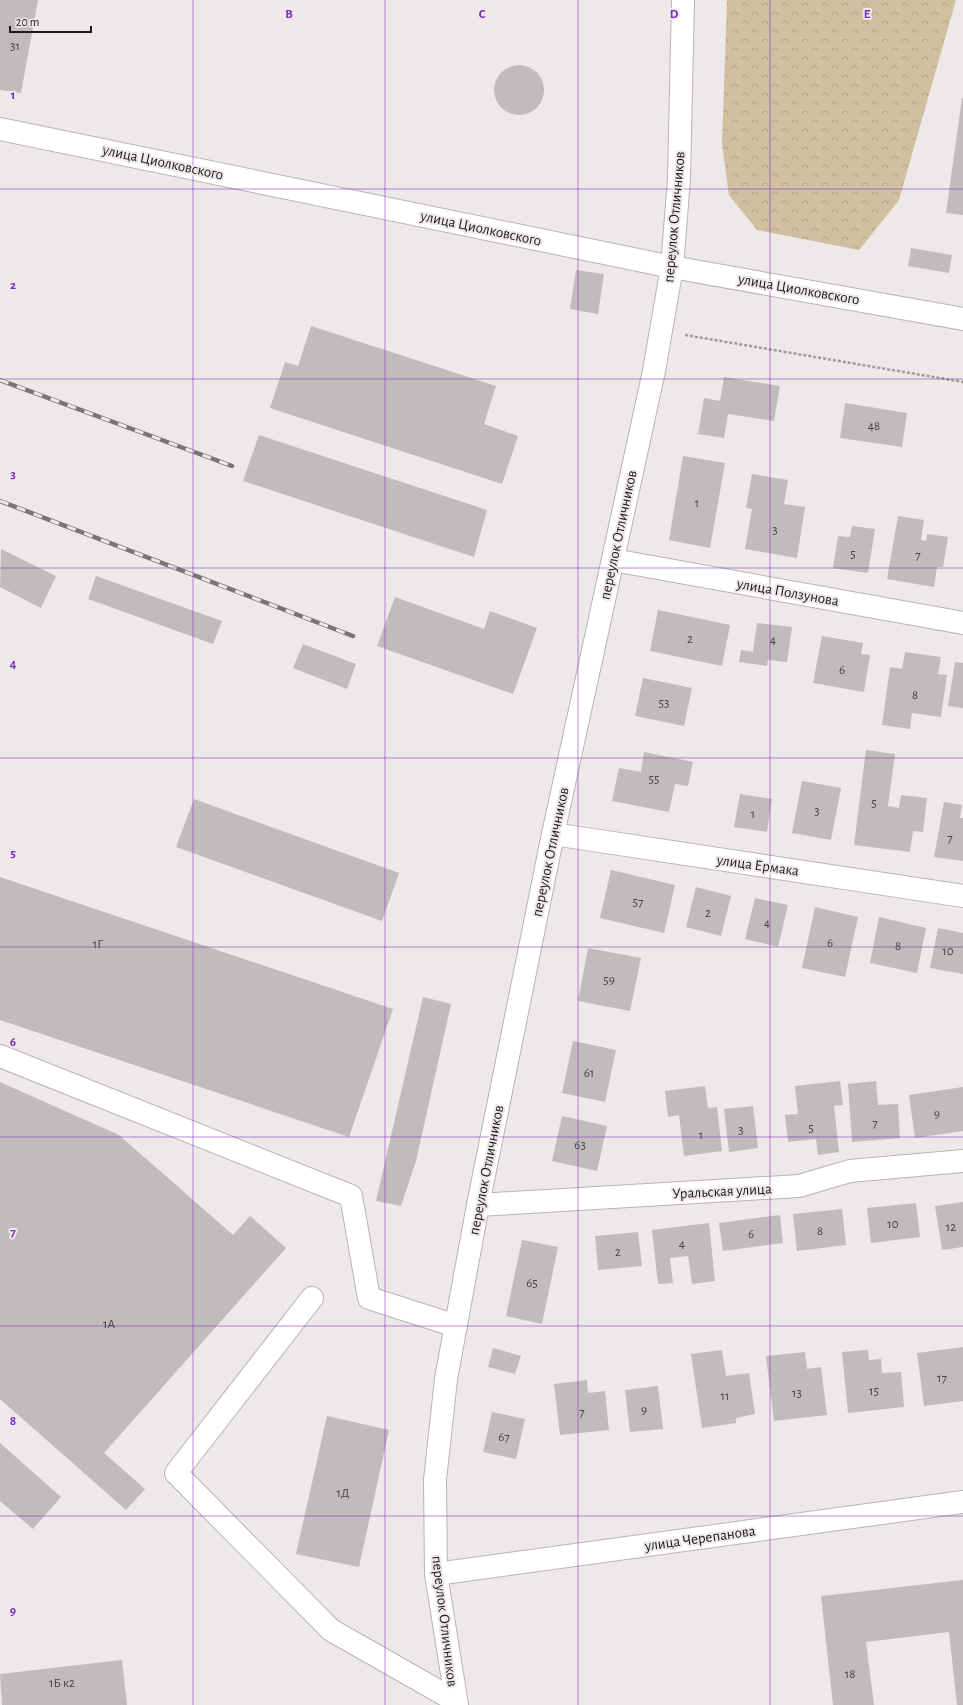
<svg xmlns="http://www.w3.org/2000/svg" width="963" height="1705" font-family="'Alegreya Sans',sans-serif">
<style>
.forest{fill:url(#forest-crowns)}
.building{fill:#c1bbbc}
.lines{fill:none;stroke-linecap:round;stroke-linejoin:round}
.minor-casing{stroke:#b9b4b2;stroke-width:24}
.major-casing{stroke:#b9b4b2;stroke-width:24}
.path{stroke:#9e9b9a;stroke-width:2.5;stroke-dasharray:3 2;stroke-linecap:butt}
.minor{stroke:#fff;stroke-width:22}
.major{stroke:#fff;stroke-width:22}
.rail-casing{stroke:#787574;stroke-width:4.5}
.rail{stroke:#eee9e8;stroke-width:3;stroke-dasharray:9;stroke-linecap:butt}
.grid{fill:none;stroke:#7b2cbf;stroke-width:1;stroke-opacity:0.55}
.labels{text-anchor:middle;stroke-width:4;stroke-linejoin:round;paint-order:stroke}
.number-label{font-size:13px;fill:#444242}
.street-label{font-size:15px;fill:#1b1a19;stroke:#eee9e8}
.grid-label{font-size:13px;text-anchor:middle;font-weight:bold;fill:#7b2cbf;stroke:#eee9e8;stroke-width:4;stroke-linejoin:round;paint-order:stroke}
</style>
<defs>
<pattern id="forest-crowns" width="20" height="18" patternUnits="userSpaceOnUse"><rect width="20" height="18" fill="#d1c09f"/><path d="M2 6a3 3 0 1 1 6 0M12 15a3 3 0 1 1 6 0" fill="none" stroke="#b3a488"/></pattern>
</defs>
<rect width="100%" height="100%" fill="#eee9e8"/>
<path class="forest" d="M727 0H956L899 200 859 250 757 230 729 195 722 144Z"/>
<g class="building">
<path d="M0 0H38L21 93 0 90Z"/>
<circle cx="519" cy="90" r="25"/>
<path d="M962 98H963V215L946 213Z"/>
<path d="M911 248 952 255 949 273 908 266Z"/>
<path d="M576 270 604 274 598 314 570 309Z"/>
<path d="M311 326 496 386 484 424 518 436 502 484 270 408 285 362 298 366Z"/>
<path d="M724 377 780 386 774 421 728 414 724 438 698 434 704 398 720 401Z"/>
<path d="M845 403 907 413 902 447 840 438Z"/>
<path d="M259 435 487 510 474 557 243 481Z"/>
<path d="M683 456 725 463 710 548 669 540Z"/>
<path d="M752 474 788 480 784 504 805 507 797 558 745 549 752 509 746 508Z"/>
<path d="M898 516 924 520 921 540 926 541 927 534 948 537 943 567H937L934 587 887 579Z"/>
<path d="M852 526 875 529 868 573 833 568 838 536 850 537Z"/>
<path d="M1 549 56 576 41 608 0 587Z"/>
<path d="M96 576 222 621 213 644 88 599Z"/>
<path d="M395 597 484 629 490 611 537 628 513 694 377 646Z"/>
<path d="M658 610 730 625 722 666 650 651Z"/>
<path d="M757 623 792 627 787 662 768 660 767 666 739 662 741 650 753 652Z"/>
<path d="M822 636 863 643 861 654 870 655 864 692 813 683Z"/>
<path d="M303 644 356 664 347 689 293 668Z"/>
<path d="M905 652 941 657 938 674 947 675 941 717 912 713 910 729 882 725 890 667 902 669Z"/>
<path d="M955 662 963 663V708L948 706Z"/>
<path d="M643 678 692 688 684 726 635 716Z"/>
<path d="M866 750 895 754 888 806 899 808 901 795 927 798 923 832 913 831 910 852 854 845Z"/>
<path d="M644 752 693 762 688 786 675 784 669 812 612 801 619 768 641 772Z"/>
<path d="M802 781 841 788 831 840 792 833Z"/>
<path d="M740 794 772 799 767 832 734 827Z"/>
<path d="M194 799 399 873 382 921 176 847Z"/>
<path d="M944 802 962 805 960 818H963V861L934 857Z"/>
<path d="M611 870 675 885 664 933 600 918Z"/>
<path d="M0 877 393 1009 349 1137 0 1020Z"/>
<path d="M696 887 731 896 721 936 686 927Z"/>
<path d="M755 898 788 905 778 947 745 939Z"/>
<path d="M815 907 858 917 845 977 802 968Z"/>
<path d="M879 917 926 928 917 973 870 963Z"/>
<path d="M938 928 963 933V974L930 968Z"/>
<path d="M588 948 641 958 630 1011 578 1001Z"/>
<path d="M423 997 451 1004 416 1161 401 1206 376 1201Z"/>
<path d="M573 1041 616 1050 605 1102 562 1093Z"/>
<path d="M840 1081 843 1105 834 1106 839 1152 818 1155 816 1139 788 1142 785 1115 798 1114 795 1086Z"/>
<path d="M876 1081 878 1105 898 1104 900 1138 852 1142 848 1084Z"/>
<path d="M0 1082 119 1135 233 1235 250 1216 286 1248 104 1453 145 1489 126 1510 0 1399Z"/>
<path d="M705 1086 708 1108 717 1107 722 1151 684 1156 679 1115 668 1117 665 1091Z"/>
<path d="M963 1087V1131L915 1138 909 1095Z"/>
<path d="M753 1106 758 1148 729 1152 724 1109Z"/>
<path d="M562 1116 607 1126 597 1171 552 1161Z"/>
<path d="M963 1202V1247L942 1250 935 1206Z"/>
<path d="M916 1203 920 1237 871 1243 867 1208Z"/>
<path d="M842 1209 846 1245 797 1251 793 1214Z"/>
<path d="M780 1215 783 1243 723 1251 719 1223Z"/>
<path d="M709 1223 715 1281 692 1284 688 1256 670 1258 673 1283 658 1284 652 1230Z"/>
<path d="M638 1232 642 1266 598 1270 595 1236Z"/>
<path d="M522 1240 558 1247 542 1324 506 1316Z"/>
<path d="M963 1347V1401L924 1406 917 1353Z"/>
<path d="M493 1348 521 1356 515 1374 488 1367Z"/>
<path d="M722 1350 726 1376 749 1373 755 1414 736 1418V1423L702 1428 691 1354Z"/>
<path d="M868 1350 869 1360 881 1359 882 1373 901 1372 904 1407 848 1413 842 1352Z"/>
<path d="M805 1352 807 1369 821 1367 827 1415 774 1421 766 1356Z"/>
<path d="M587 1380 588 1393 605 1391 609 1430 560 1435 554 1384Z"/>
<path d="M658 1386 663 1429 630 1432 625 1390Z"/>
<path d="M492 1412 525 1419 516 1459 483 1452Z"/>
<path d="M327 1416 389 1430 359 1567 296 1554Z"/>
<path d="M0 1443 61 1497 33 1529 0 1501Z"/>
<path d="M963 1580V1705H957L949 1632 866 1642 874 1705H833L821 1596Z"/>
<path d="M122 1660 127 1705H2L0 1674Z"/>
</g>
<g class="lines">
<defs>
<g id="minor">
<path d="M0 129 672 267 963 319"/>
<path d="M613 560 963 623"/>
<path d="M553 834 963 896"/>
<path d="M0 1056 351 1196 369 1298 456 1326"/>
<path d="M478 1205 799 1186 850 1171 963 1161"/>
<path d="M312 1298 176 1473 331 1630 456 1701"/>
<path d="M436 1574 963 1502"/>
</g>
<path id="major" d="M457 1705 436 1574 435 1480 446 1379 478 1205 553 834 654 371 672 267 679 179 683 0"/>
</defs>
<use href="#minor" class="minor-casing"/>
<use href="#major" class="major-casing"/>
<path class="path" d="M685 335 963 382"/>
<use href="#minor" class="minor"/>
<use href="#major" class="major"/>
<defs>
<g id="rail">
<path d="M0 380 232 466"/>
<path d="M0 501 353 636"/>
</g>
</defs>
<use href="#rail" class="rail-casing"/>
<use href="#rail" class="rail"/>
</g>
<path class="grid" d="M193 0V1705M385 0V1705M578 0V1705M770 0V1705M0 189H963M0 379H963M0 568H963M0 758H963M0 947H963M0 1137H963M0 1326H963M0 1516H963"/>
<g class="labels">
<g class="number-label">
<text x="15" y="50">31</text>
<text x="874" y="430">48</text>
<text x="697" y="507">1</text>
<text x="775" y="534">3</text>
<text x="853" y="558">5</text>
<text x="918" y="559">7</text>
<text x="690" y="643">2</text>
<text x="773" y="644">4</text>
<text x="842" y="674">6</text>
<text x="915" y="699">8</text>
<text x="664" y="707">53</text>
<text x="654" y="783">55</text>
<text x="874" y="807">5</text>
<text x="817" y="815">3</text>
<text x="753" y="818">1</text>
<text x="950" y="842">7</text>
<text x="638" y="906">57</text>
<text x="708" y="917">2</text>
<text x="767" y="927">4</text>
<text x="830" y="947">6</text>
<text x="98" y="948">1Г</text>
<text x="898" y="950">8</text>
<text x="948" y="955">10</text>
<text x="609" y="984">59</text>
<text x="589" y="1077">61</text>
<text x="937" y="1118">9</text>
<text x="875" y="1127">7</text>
<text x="811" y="1132">5</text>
<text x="741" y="1134">3</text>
<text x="701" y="1139">1</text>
<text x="580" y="1149">63</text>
<text x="893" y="1228">10</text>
<text x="951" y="1231">12</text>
<text x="820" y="1235">8</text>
<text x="751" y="1238">6</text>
<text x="682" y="1248">4</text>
<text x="618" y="1256">2</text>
<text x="532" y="1287">65</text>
<text x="109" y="1328">1А</text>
<text x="942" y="1382">17</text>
<text x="874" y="1395">15</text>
<text x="797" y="1397">13</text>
<text x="725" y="1400">11</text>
<text x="644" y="1414">9</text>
<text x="582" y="1416">7</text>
<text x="504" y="1441">67</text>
<text x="343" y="1497">1Д</text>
<text x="850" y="1678">18</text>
<text x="62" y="1687">1Б к2</text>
</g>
<g class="street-label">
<text transform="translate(163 162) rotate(12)" y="5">улица Циолковского</text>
<text transform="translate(674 217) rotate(-85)" y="5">переулок Отличников</text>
<text transform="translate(481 228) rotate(12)" y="5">улица Циолковского</text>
<text transform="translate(799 289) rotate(10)" y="5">улица Циолковского</text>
<text transform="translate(618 535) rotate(-78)" y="5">переулок Отличников</text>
<text transform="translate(788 592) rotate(10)" y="5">улица Ползунова</text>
<text transform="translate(550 852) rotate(-78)" y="5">переулок Отличников</text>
<text transform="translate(758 865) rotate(8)" y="5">улица Ермака</text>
<text transform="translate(486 1170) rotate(-79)" y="5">переулок Отличников</text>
<text transform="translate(722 1191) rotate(-3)" y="5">Уральская улица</text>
<text transform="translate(700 1538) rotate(-8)" y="5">улица Черепанова</text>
<text transform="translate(445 1621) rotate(83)" y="5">переулок Отличников</text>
</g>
</g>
<g class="grid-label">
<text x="289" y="18">B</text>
<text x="482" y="18">C</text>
<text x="674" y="18">D</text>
<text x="867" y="18">E</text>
<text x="13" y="99">1</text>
<text x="13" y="289">2</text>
<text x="13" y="478">3</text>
<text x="13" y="668">4</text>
<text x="13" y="857">5</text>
<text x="13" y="1046">6</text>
<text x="13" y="1236">7</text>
<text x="13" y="1425">8</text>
<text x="13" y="1615">9</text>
</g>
<path d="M10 26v6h81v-6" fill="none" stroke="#1b1a19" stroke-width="2"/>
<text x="16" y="26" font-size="12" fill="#1b1a19" stroke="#eee9e8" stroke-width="3" paint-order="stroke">20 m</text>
</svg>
